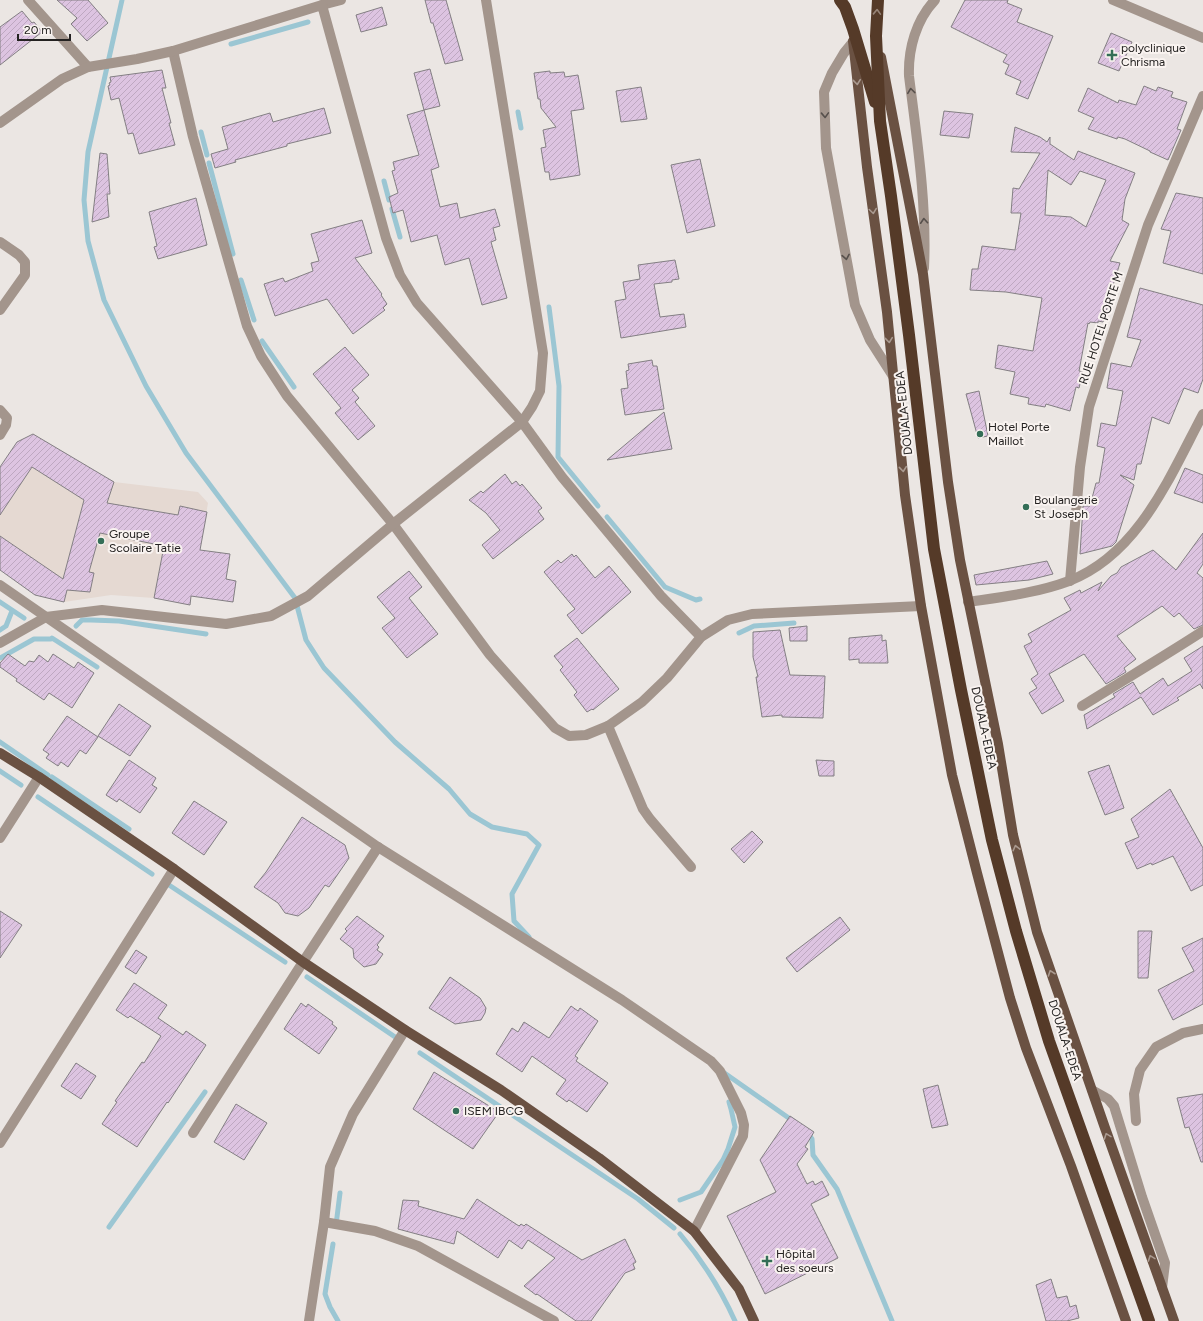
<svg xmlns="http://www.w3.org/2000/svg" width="1203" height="1321" font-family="Figtree,sans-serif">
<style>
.built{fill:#e5d9d2}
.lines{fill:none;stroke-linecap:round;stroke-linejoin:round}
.stream{stroke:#9bc6d3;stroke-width:5}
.building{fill:url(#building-hatch);stroke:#837f83;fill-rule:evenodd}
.minor{stroke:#a3958c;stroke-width:10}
.major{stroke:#6a5142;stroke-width:10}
.highway{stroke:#553a28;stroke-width:12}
.oneway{stroke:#978478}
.oneway2{stroke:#aa9a90}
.oneway3{stroke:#57504c}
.poi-dot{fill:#346e57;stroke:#f9f3f0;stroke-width:1.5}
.labels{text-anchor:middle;stroke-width:4;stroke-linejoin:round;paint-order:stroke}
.poi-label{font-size:12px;fill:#242221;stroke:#f9f3f0;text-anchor:start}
.street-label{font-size:12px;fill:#242221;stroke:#f9f3f0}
</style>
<defs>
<pattern id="building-hatch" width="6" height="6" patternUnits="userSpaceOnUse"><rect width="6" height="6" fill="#ddc4e1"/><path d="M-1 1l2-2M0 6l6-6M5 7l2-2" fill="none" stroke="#bea8c1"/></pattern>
</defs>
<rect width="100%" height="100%" fill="#ebe6e3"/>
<path class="built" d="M33 434 114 482 198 492 208 503 190 605 154 598 111 595 64 602 35 595 0 570V467Z"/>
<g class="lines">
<g class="stream">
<path d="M122 0 88 152 84 200 88 241 104 300 146 386 186 453 295 598 306 640 324 668 395 742 449 789 470 814 492 827 527 834 539 845 512 894 514 921 529 937"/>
<path d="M231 44 308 22"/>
<path d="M518 112 521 128"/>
<path d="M201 132 207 155"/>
<path d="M209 163 233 254"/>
<path d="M384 181 389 200"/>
<path d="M392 209 400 237"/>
<path d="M241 280 254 320"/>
<path d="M549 307 559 386 558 457 598 506"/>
<path d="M262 341 294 387"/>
<path d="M607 517 665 587 696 600 700 599"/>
<path d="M0 602 24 618"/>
<path d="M76 626 82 620H91L119 621 206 634"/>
<path d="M0 630 6 626 12 611"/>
<path d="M739 633 754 626 794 623"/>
<path d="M0 658 34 639H51L52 638 97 667"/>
<path d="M0 742 48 775"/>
<path d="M0 771 21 785"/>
<path d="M52 777 129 829"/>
<path d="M38 797 152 874"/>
<path d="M169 885 285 962"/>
<path d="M307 977 398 1039"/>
<path d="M420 1053 638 1199 674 1228"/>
<path d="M723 1072 793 1121"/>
<path d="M807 1132 812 1139 813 1155 837 1189 892 1321"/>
<path d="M680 1200 701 1192 723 1160 728 1149 735 1127 731 1109 729 1102"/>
<path d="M336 1225 340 1193"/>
<path d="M109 1227 205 1092"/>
<path d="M680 1234C703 1261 721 1290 735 1321"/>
<path d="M333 1244 325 1294 330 1307 338 1321"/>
</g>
</g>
<g class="building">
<path d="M57 0H88L108 23 87 41 71 24 77 18Z"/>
<path d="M425 0H446L463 60 445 64 433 23H431Z"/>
<path d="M965 0H1008L1007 3 1022 9 1017 22 1053 36 1028 99 1016 94 1021 81 1005 74 1009 65 1003 62 1007 55 951 27Z"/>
<path d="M382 7 387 25 361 32 356 15Z"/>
<path d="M22 11 32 23 34 22 42 32 0 65V27Z"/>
<path d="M1111 33 1132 42 1119 71 1098 63Z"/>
<path d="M430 69 440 106 424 110 414 73Z"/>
<path d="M162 70 166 88H162L171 123H169L175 145 139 154 133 133 128 134 119 98 111 100 108 86 110 85 109 83 111 82 110 77Z"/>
<path d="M550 71V73L564 72 565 77 578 75 584 109 571 111 580 175 550 180 549 172H545L541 148 546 147 543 130 556 127 541 108 540 99H538L534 73Z"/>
<path d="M1144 86 1156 91 1158 87 1173 92 1171 97 1187 102 1177 129 1181 130 1168 160 1150 152V151L1125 139 1118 137 1117 139 1088 129 1094 118 1078 111 1088 88 1118 103 1119 100 1136 105Z"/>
<path d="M641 87 647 119 621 122 616 91Z"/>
<path d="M324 108 331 133 287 144V146L235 160 236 162 215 168 211 154 228 149 222 127 270 113 273 122Z"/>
<path d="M424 110 439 167 431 170 440 207 457 203 460 218 495 209 500 226 493 228 496 240 491 242 507 298 482 305 469 258 445 265 437 235 411 242 403 210 393 213 389 197 398 193 392 171 395 170 393 162 419 155 407 115Z"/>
<path d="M944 111 973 114 969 138 940 135Z"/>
<path d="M1015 127 1040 137 1047 142 1050 137V144L1074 160 1078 151 1135 173 1125 199 1122 220 1129 224 1110 261 1120 263 1109 298H1110L1103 322 1098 321V323L1090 322 1089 324 1088 323 1079 371 1083 372 1079 388 1076 387 1070 411 1046 404 1045 407 1028 404 1029 398 1010 394 1015 372 995 368 998 345 1033 351 1042 298 1006 292 970 290 972 269H978L982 246 1015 250 1021 213H1011L1013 188 1019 189 1040 153 1011 152ZM1048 170 1071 185 1080 171 1106 180 1086 227 1071 217 1045 215Z"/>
<path d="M100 153 107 154 110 194H107L109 217 92 222Z"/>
<path d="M700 159 715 226 687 233 671 165Z"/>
<path d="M1176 193 1203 198V274L1163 263 1171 231 1161 229Z"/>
<path d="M196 198 207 245 158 259 154 247 157 246 149 212Z"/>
<path d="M362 220 372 253 355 258 382 294 381 295 387 304 383 308 385 310 353 334 327 299 275 316 264 284 283 278 285 282 313 271 311 263 319 261 311 234Z"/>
<path d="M675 260 679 279 672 280V282L654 284 660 317 684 314 686 327 621 338 615 301 626 299 623 282 640 279 638 265Z"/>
<path d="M1140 288 1203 305V379L1198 393 1184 388 1169 424 1152 417 1141 464H1137L1134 480 1120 475 1134 485 1116 542 1112 546 1080 554 1083 506H1090L1096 483H1099L1105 448 1097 446 1101 423 1116 426 1123 391 1107 388 1111 363 1131 367 1141 340 1127 337Z"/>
<path d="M345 347 369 375 352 390 359 398 355 402 375 426 358 440 335 413 341 408 313 374Z"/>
<path d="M652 360 653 366H657L664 409 625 415 621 389 628 388 626 371 629 370 628 364Z"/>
<path d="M979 391 988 436 978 438 966 394Z"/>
<path d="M664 412 672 449 607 460Z"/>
<path d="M33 434 114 482 107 503 178 515 180 506 207 512 200 550 230 554 226 579 236 581 233 602 191 596 190 605 154 598 164 546 100 533 89 572 94 573 90 592 67 590 64 602 35 595 0 570V536L63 579 84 500 32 467 0 515V467L17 442Z"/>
<path d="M1185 468 1203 475V503L1174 493Z"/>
<path d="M505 474 512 484 516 481 520 486 522 484 542 508 538 511 544 519 493 559 482 545 500 530 486 513 469 500 481 491 483 493Z"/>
<path d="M1203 533V564L1197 573 1203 578V625L1194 629 1179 613 1174 617 1162 606 1117 636 1136 659 1124 668 1126 672 1106 684 1084 654 1049 674 1064 701 1042 714 1029 693 1037 688 1031 679 1038 674 1024 646 1032 642 1028 634 1071 610 1064 598 1080 590 1081 593 1102 582 1098 591 1111 576 1117 573 1121 567 1153 550 1176 570Z"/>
<path d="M572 554 574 557 576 555 595 578 609 566 631 592 582 634 567 615 575 609 544 572 558 560 561 563Z"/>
<path d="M1047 561 1053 574 1029 580 976 585 974 575Z"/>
<path d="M409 571 422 587 409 598 438 634 407 658 382 628 395 618 377 597Z"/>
<path d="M807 626V641H790L789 628Z"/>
<path d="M780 630 790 675 825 676 823 718 782 717V715L762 717 756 677H758L753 657V632Z"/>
<path d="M882 635V641L886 640 888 663H859V659L849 660V638Z"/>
<path d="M577 638 619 689 593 710 592 709 587 712 574 695 577 692 560 670 563 667 554 656Z"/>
<path d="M1203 646V689L1200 684 1177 698 1179 700 1153 715 1141 697 1087 729 1084 715 1115 697 1113 694 1133 682 1140 694 1163 678 1168 686 1192 671 1184 658Z"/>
<path d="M8 654 25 666 29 661 34 662 39 655 48 662 53 654 74 668 78 662 94 673 72 708 49 693 44 700 16 681 17 679 0 667V663Z"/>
<path d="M119 704 151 726 130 756 98 736Z"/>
<path d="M67 716 98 737 86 754 80 750 68 767 61 762 58 766 46 758 49 754 43 750Z"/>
<path d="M129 760 156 778 152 785 157 788 140 813 119 799 117 802 106 795Z"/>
<path d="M816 760 834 761V776H819Z"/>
<path d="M1109 765 1124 808 1105 815 1088 772Z"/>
<path d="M1170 789 1203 848V885L1191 891 1173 856 1152 865 1151 863 1137 869 1125 843 1139 837 1131 819Z"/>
<path d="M194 801 227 822 204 855 172 833Z"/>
<path d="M302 817 345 845 349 858 329 887 325 885 309 908 298 916 285 913 278 903 254 887 266 872Z"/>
<path d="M752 831 763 842 744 863 731 849Z"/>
<path d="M0 911 22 925 0 958Z"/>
<path d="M357 916 384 936 377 945 379 947 377 950 383 954 376 964 364 967 354 958 353 949 340 939 347 931 345 929Z"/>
<path d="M840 917 850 930 797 972 786 958Z"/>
<path d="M1138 931H1152L1148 978H1138Z"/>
<path d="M1203 938V1004L1173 1020 1158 990 1194 971 1182 948Z"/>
<path d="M136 950 147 957 136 974 125 967Z"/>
<path d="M450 977 480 998 486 1008 485 1013 481 1020 455 1024 429 1008Z"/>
<path d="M134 983 167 1005 158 1018 183 1035 186 1031 206 1045 168 1103 167 1102 137 1147 102 1124 117 1102 115 1101 142 1062 144 1063 161 1036 130 1016 128 1018 116 1010Z"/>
<path d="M301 1003 306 1007 308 1004 333 1022 332 1024 337 1028 319 1054 284 1029Z"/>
<path d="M571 1006 578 1011 580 1008 598 1021 575 1056 578 1058 576 1061 608 1083 587 1112 569 1100 567 1102 556 1094 566 1080 532 1056 522 1072 496 1054 512 1028 518 1032 524 1022 549 1038Z"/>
<path d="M76 1063 96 1076 81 1099 61 1086Z"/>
<path d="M434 1072 499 1112 473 1149 444 1130 413 1109Z"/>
<path d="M938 1085 948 1125 932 1128 923 1089Z"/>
<path d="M1203 1094V1162H1201L1189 1127 1185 1128 1177 1098Z"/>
<path d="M236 1104 267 1123 244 1160 214 1142Z"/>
<path d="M790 1116 814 1132 805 1147 808 1149 797 1164 807 1184 813 1181 815 1185 822 1181 829 1195 811 1204 838 1258 765 1294 727 1216 776 1192 760 1160Z"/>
<path d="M477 1199 519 1226 521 1224 524 1226 526 1224 582 1260 625 1239 636 1262 633 1264 635 1269 625 1273 591 1321H576L537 1294 536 1295 524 1286 555 1258 528 1240 522 1249 509 1240 498 1258 457 1231 454 1244 398 1229 403 1200 419 1201 418 1206 464 1219Z"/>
<path d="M1051 1279 1057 1298 1067 1296 1070 1307 1076 1305 1079 1318 1067 1321H1046L1036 1285Z"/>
</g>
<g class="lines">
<g class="minor">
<path d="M28 0 88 67"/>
<path d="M1113 0 1203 38"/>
<path d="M322 5 341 0"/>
<path d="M853 42 844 53 832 73 824 92 826 148 855 305 870 340 893 376"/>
<path d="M173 51 193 137 247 326 261 356 287 396 393 524 490 655 555 728 569 736 586 735 608 726 643 809 650 819 691 867"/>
<path d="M0 123 62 79 88 67 137 59 173 51 322 5 386 238 400 275 417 303 522 422 562 477 661 596 701 637"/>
<path d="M0 242 19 255 25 262V275L0 310"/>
<path d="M924 268C927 204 917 140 909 76 908 49 916 20 935 0"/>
<path d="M0 410 7 418 6 425 0 435"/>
<path d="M1070 581 1080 467 1089 407 1148 225 1203 96"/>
<path d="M0 585 378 847 622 1000 711 1061 720 1071 741 1113 744 1125 743 1136 694 1231"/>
<path d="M968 602C1002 597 1037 593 1069 581 1139 554 1170 476 1203 414"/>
<path d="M0 643 46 617 102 610 226 624 271 616 308 596 393 524 522 422 532 407 540 391 543 353 486 0"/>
<path d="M1082 706C1122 681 1163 657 1203 631"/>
<path d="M608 726 642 702 667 678 701 637 728 620 752 614 921 606"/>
<path d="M0 838 39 777"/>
<path d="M1092 1090 1108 1099 1114 1106 1142 1197 1165 1263 1162 1288"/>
<path d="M1136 1121 1134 1094 1140 1070 1156 1047 1183 1033 1203 1029"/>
<path d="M193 1133 303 962 378 847"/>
<path d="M0 1143 174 869"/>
<path d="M324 1222 375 1231 418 1246 554 1321"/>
<path d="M309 1321 324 1222 330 1167 353 1114 405 1030"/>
</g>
<g class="major">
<path d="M853 41 867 167 887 312 905 495 921 606 952 775 977 873 1010 998 1026 1048 1071 1166 1126 1321"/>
<path d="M881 57 923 274 948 482 960 560 998 744 1013 835 1037 932 1105 1128 1174 1321"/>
<path d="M0 753 39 777 174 869 303 962 405 1030 501 1090 599 1158 694 1231 739 1289 754 1321"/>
</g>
<g class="highway">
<path d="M840 0 845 7 853 29 875 102"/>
<path d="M878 0 876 36 880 121 891 196 909 335 934 549 961 690 992 840 1016 931 1049 1041 1149 1321"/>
</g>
</g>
<defs><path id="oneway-chevron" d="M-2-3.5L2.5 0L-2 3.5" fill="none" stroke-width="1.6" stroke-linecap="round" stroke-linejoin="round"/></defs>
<use class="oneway" href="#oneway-chevron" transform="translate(877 12) rotate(-88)"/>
<g class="oneway2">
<use href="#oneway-chevron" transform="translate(857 82) rotate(84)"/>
<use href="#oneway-chevron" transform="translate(873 211) rotate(82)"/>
<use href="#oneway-chevron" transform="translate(889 340) rotate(84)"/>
<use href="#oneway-chevron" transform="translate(903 469) rotate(84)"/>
<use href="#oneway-chevron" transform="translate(1016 848) rotate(-104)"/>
<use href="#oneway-chevron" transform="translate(1051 973) rotate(-109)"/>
<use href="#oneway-chevron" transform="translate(1107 1136) rotate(-110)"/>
<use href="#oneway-chevron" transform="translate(1151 1258) rotate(-110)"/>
</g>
<g class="oneway3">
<use href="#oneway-chevron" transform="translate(911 91) rotate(-97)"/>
<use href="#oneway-chevron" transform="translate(825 115) rotate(88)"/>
<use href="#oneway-chevron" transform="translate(924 221) rotate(-94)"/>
<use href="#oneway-chevron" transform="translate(846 257) rotate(80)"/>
</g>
<g class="poi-dot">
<path d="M1110 49h4v4h4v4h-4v4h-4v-4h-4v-4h4z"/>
<circle cx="980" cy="434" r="4"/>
<circle cx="1026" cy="507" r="4"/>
<circle cx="101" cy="541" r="4"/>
<circle cx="456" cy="1111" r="4"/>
<path d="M765 1255h4v4h4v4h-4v4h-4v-4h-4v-4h4z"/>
</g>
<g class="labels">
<g class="poi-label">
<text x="1121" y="52">polyclinique<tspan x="1121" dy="14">Chrisma</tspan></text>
<text x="988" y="431">Hotel Porte<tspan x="988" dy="14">Maillot</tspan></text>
<text x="1034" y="504">Boulangerie<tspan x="1034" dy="14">St Joseph</tspan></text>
<text x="109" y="538">Groupe<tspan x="109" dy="14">Scolaire Tatie</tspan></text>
<text x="464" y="1115">ISEM IBCG</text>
<text x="776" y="1258">Hôpital<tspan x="776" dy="14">des soeurs</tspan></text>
</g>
<g class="street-label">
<text transform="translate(1101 328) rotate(-72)" y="4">RUE HOTEL PORTE M</text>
<text transform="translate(904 413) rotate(-96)" y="4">DOUALA-EDEA</text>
<text transform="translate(984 728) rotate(78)" y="4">DOUALA-EDEA</text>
<text transform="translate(1065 1040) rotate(72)" y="4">DOUALA-EDEA</text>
</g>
</g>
<path d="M18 34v6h52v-6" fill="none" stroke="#242221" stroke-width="2"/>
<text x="24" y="34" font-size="12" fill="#242221" stroke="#f9f3f0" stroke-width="3" paint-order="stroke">20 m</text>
</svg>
